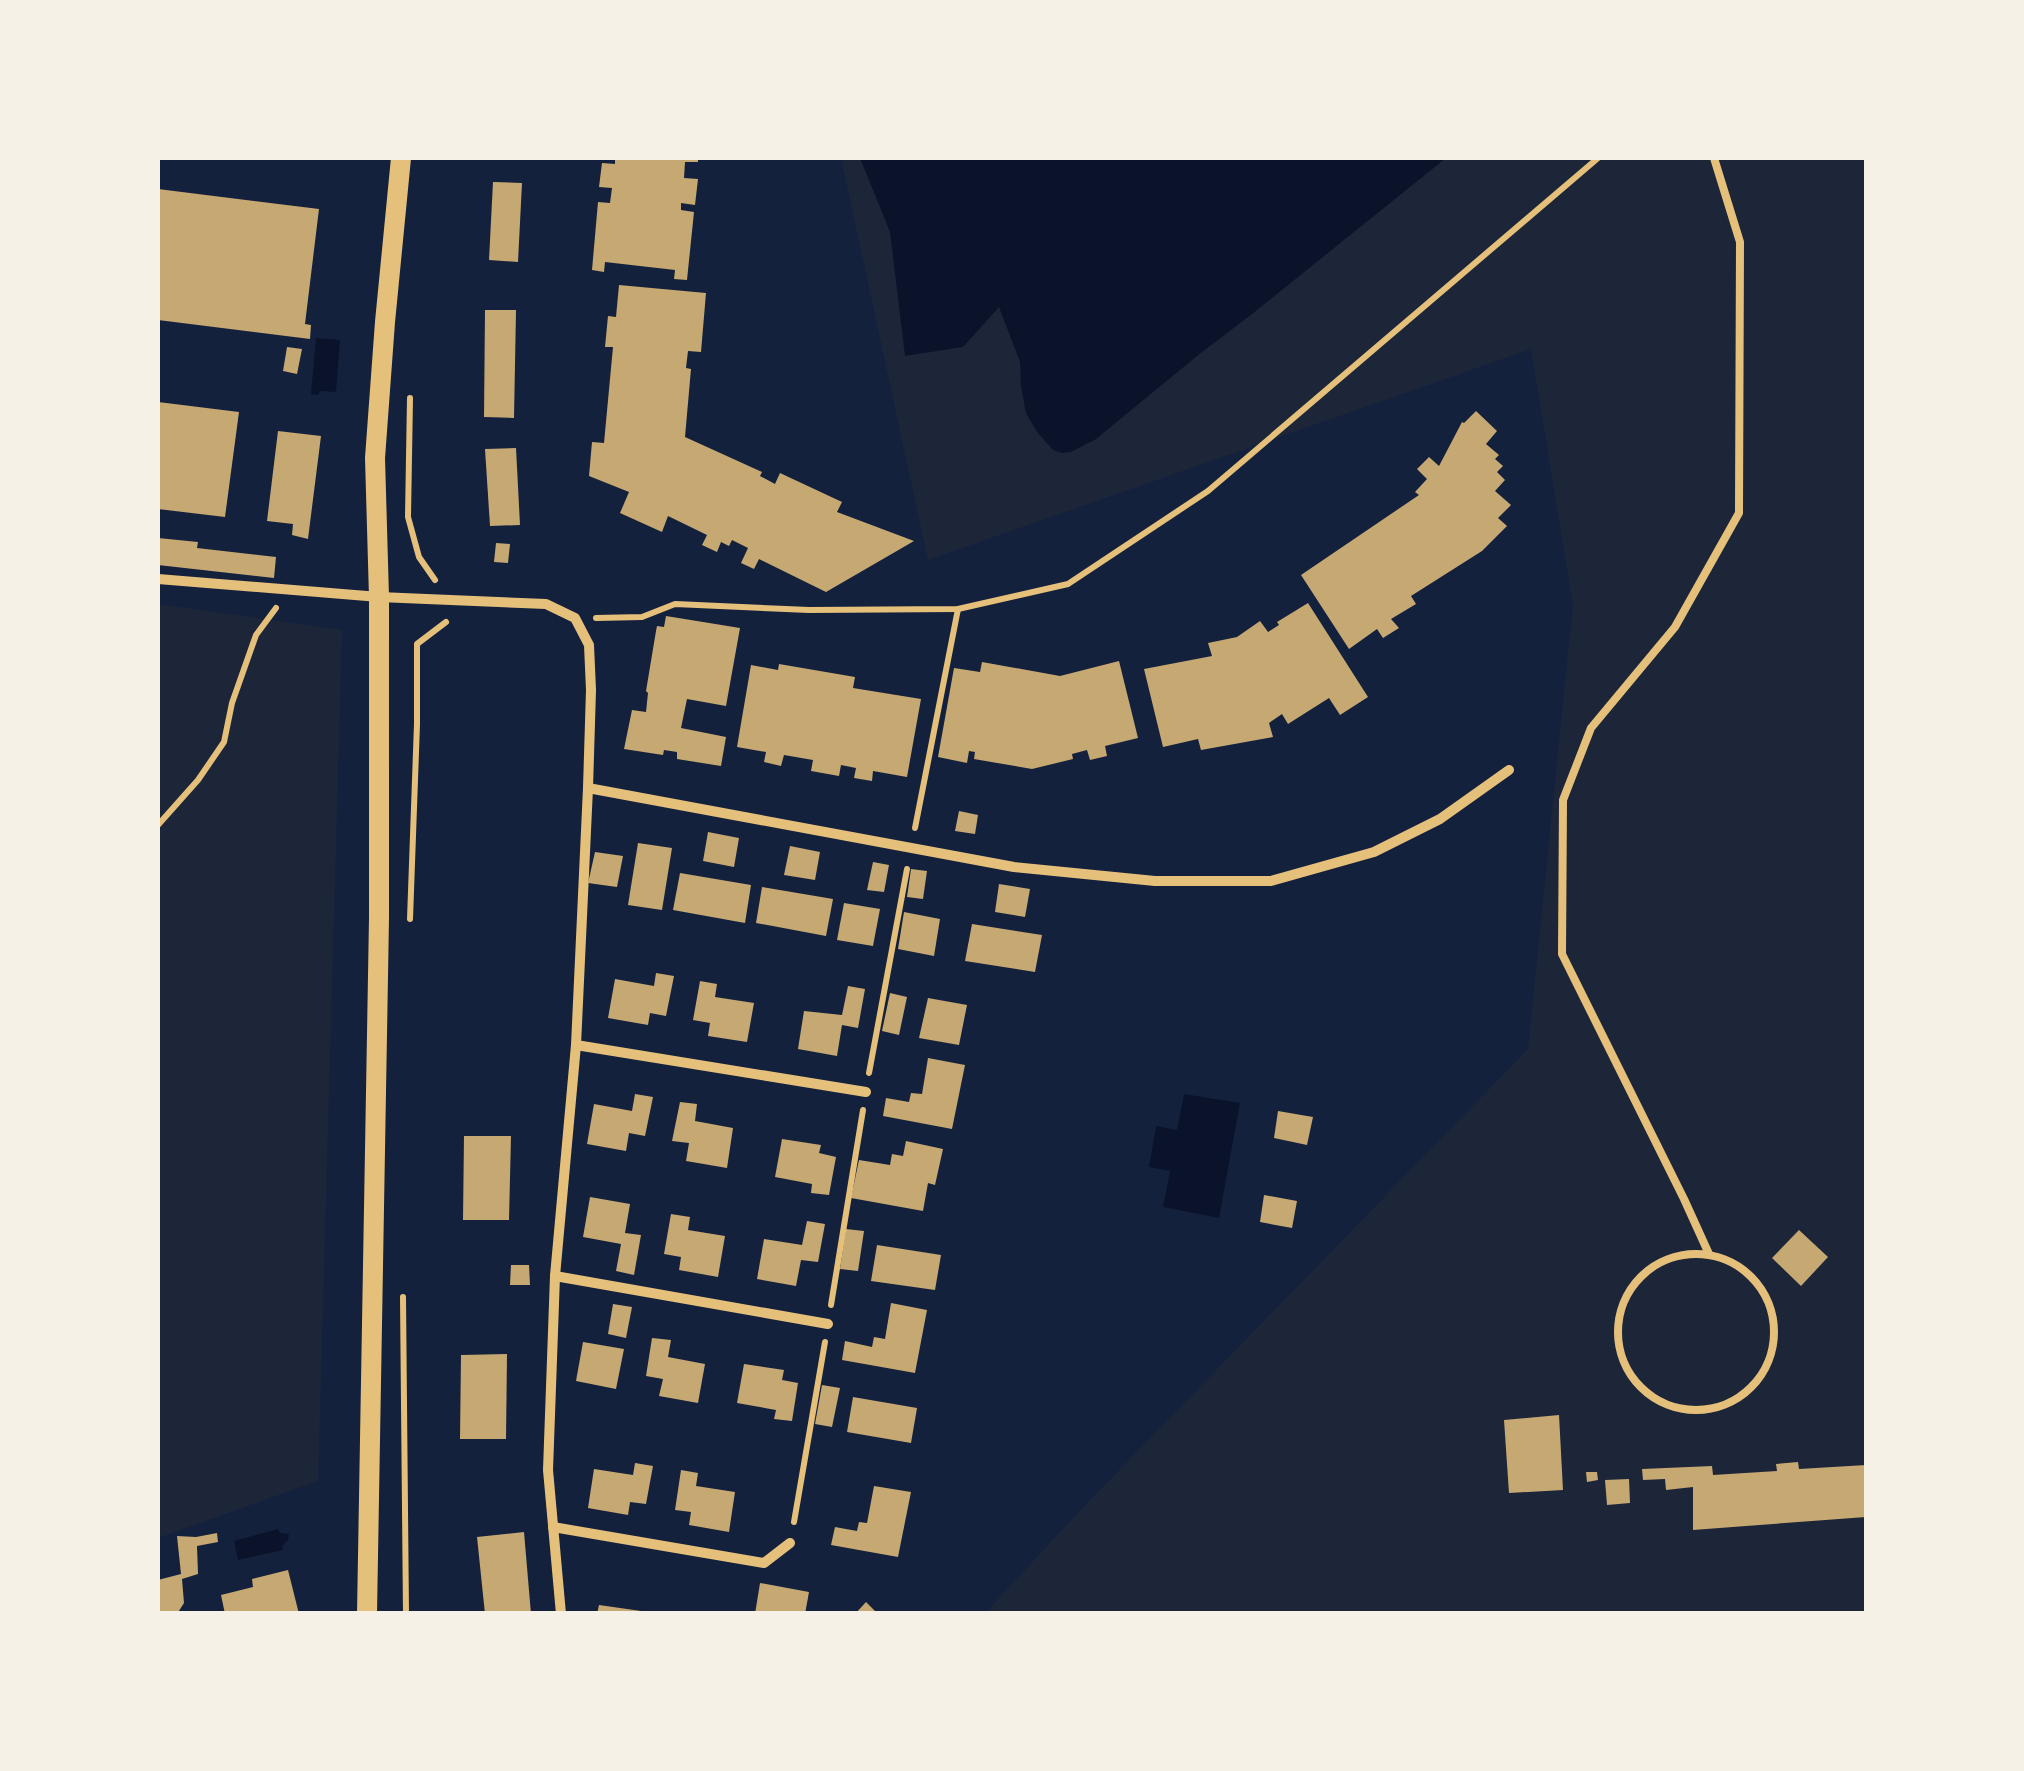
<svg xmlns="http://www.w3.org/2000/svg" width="2024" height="1771" font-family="'Open Sans',sans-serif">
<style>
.green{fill:#1d2539}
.water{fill:#0b132b}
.building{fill:#c6a872}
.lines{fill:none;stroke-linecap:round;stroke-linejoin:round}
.path{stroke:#e5c07b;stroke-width:6}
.service{stroke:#e5c07b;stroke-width:8}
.minor{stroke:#e5c07b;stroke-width:10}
.secondary{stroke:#e5c07b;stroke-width:20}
</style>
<rect width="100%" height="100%" fill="#14213d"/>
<g class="green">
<path d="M841 158H1866V1613H985L1089 1501 1528 1049 1573 605 1531 349 928 560Z"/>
<path d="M158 604 342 630 318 1481 158 1538Z"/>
</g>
<g class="water">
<path d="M860 158H1446L1252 314 1197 356 1096 439 1071 452 1062 453 1053 450 1037 432 1026 413 1021 387 1020 362 999 307 963 347 905 356 890 232Z"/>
<path d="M316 338 340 340 336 392 320 391 318 395 311 394Z"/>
<path d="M1184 1094 1240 1103 1219 1218 1163 1207 1170 1171 1149 1167 1156 1126 1177 1130Z"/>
<path d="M278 1529 280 1533 289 1534 288 1540 282 1546 283 1550 238 1560 234 1541Z"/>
</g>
<g class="building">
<path d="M615 158H698V162H685L684 178 698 179 695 205 681 203V210L694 212 687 280 674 279 675 270 605 262 604 272 592 270 598 202 610 203 612 188 599 187 602 163 615 164Z"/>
<path d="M493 182 522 183 518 262 489 260Z"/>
<path d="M158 189 319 209 305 324 311 325 310 339 158 320Z"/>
<path d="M619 285 706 293 701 352 688 351 686 368 691 369 685 437 762 472 760 476 775 484 780 473 842 502 837 512 914 541 826 592 759 559 754 569 741 563 748 548 732 540 729 546 721 542 717 552 702 545 707 535 668 516 662 532 620 513 629 492 589 476 592 442 604 443 613 347H605L608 316 616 317Z"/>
<path d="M485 310H516L514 418 484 417Z"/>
<path d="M287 347 302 349 297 374 283 371Z"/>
<path d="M158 402 239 412 225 517 158 509Z"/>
<path d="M1476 411 1497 431 1486 444 1499 455 1495 459 1503 466 1497 472 1505 480 1495 491 1511 505 1498 518 1507 526 1482 551 1411 596 1416 604 1391 619 1399 628 1383 638 1377 629 1349 649 1301 575 1419 495 1415 492 1427 479 1417 469 1429 457 1439 466 1462 422 1464 423Z"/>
<path d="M278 431 321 436 308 539 292 535 293 524 267 521Z"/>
<path d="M516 448 520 525 490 526 485 449Z"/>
<path d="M158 538 198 542 197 548 276 557 274 578 158 565Z"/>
<path d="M496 543 510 544 508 563 494 562Z"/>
<path d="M1308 603 1368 697 1340 715 1329 698 1288 724 1282 714 1269 723 1273 737 1201 750 1198 739 1163 747 1144 669 1212 656 1208 643 1237 637 1260 621 1268 632 1279 625 1277 622Z"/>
<path d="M666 616 740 628 726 706 687 699 681 728 726 737 721 766 677 759V752L664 750 663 755 624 749 632 710 646 712 648 693 646 691 656 631 657 626 664 627Z"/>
<path d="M1119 661 1138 738 1105 746 1107 756 1090 760 1087 750 1072 754 1073 759 1032 769 974 759 975 752 969 751 967 763 938 757 954 668 980 672 982 662 1060 676Z"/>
<path d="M779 664 855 677 853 688 921 699 907 777 873 771 872 781 854 778 856 768 841 765 839 776 811 771 813 760 784 755 781 766 764 762 766 752 737 747 751 665 778 670Z"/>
<path d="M959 811 978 815 975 834 955 831Z"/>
<path d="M708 832 739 838 734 867 703 861Z"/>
<path d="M638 843 672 848 662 910 628 905Z"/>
<path d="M790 846 820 852 815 880 784 875Z"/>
<path d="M595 852 623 856 617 887 588 883Z"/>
<path d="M873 862 889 865 884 892 867 890Z"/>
<path d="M911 869 927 871 923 899 907 897Z"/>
<path d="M680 873 751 885 745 923 673 910Z"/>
<path d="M999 884 1030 889 1025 917 995 912Z"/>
<path d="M762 887 833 899 826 936 756 923Z"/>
<path d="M844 903 880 909 873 946 837 940Z"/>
<path d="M904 912 940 919 934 956 898 949Z"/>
<path d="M972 924 1042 935 1035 972 965 961Z"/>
<path d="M656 973 674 976 666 1016 650 1013 648 1025 608 1018 615 979 654 986Z"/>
<path d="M700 981 717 984 715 997 754 1003 747 1042 708 1036 710 1023 693 1020Z"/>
<path d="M848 986 865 989 858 1028 842 1025 837 1056 798 1049 804 1011 842 1015Z"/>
<path d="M890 993 907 997 899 1035 882 1031Z"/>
<path d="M928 998 967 1005 959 1045 919 1038Z"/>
<path d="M928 1058 965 1065 952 1129 883 1116 886 1098 909 1102 911 1093 922 1094Z"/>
<path d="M635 1094 653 1097 645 1136 629 1133 626 1151 587 1144 594 1104 632 1111Z"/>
<path d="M680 1102 697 1104 695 1121 733 1128 727 1168 686 1161 689 1143 672 1141Z"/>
<path d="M1278 1111 1313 1117 1307 1145 1274 1138Z"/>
<path d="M464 1136H511L509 1220H463Z"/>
<path d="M782 1139 821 1145 819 1153 836 1157 829 1195 811 1193 812 1184 775 1177Z"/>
<path d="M906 1141 943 1149 935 1185 928 1183 923 1211 851 1198 859 1160 890 1165 892 1154 903 1156Z"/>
<path d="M1264 1195 1297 1201 1292 1228 1260 1222Z"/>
<path d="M590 1197 630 1204 625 1233 641 1235 634 1275 616 1271 621 1244 583 1237Z"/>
<path d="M671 1214 690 1217 688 1230 725 1236 718 1277 679 1270 681 1257 664 1254Z"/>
<path d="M807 1221 825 1224 818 1262 801 1260 796 1286 757 1279 764 1239 802 1245Z"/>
<path d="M846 1229 864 1231 858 1271 840 1269Z"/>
<path d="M1799 1230 1828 1257 1801 1286 1772 1258Z"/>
<path d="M877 1245 941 1255 935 1290 871 1281Z"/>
<path d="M511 1265H529L530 1285H510Z"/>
<path d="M891 1303 927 1310 915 1373 842 1360 845 1341 872 1347 874 1337 885 1339Z"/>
<path d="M613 1304 632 1307 626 1338 608 1334Z"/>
<path d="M652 1338 671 1340 668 1357 705 1364 698 1403 659 1396 663 1379 646 1376Z"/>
<path d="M583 1342 624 1349 616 1389 576 1381Z"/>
<path d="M507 1354 506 1439H460L461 1355Z"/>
<path d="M744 1364 784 1370 782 1380 798 1383 792 1421 774 1419 776 1410 737 1403Z"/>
<path d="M822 1385 840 1388 832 1427 815 1424Z"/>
<path d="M853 1397 917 1408 911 1443 847 1432Z"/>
<path d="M1559 1415 1563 1490 1509 1493 1504 1420Z"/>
<path d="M1798 1462 1799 1469 1866 1465V1517L1693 1530V1487L1666 1490 1665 1479 1643 1480 1642 1469 1712 1466 1713 1475 1777 1471 1776 1464Z"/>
<path d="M635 1463 653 1466 646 1504 630 1502 628 1515 588 1508 594 1469 633 1475Z"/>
<path d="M681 1470 698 1473 696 1486 735 1492 729 1532 689 1525 691 1512 675 1510Z"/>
<path d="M1586 1472H1597L1598 1480 1587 1482Z"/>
<path d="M1629 1479 1630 1503 1607 1505 1605 1480Z"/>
<path d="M874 1486 911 1492 898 1557 831 1545 835 1527 857 1531 859 1522 867 1523Z"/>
<path d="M524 1532 531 1614H485L477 1537Z"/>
<path d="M217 1533 218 1542 197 1546 198 1574 182 1579 184 1603 177 1614H158V1580L181 1574 177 1536 196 1537Z"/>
<path d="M288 1570 299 1614H225L221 1595 253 1587 252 1579Z"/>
<path d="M760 1583 809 1592 805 1614H755Z"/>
<path d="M866 1602 878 1614H855Z"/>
<path d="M599 1605 641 1611V1614H597Z"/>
</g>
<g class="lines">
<g class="path">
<path d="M410 398 408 517 419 557 435 580"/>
<path d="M596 618 642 617 675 604 809 610 958 609 1068 584 1208 491 1598 158"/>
<path d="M158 825 198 780 224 742 232 703 256 635 276 608"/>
<path d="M915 828 958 609"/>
<path d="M410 919 417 724V644L446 622"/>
<path d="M869 1073 907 869"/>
<path d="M403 1297 406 1614"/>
<path d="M831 1305 863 1110"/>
<path d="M794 1522 825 1342"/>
</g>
<g class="service">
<path d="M1709 1254 1684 1199 1562 954 1563 800 1591 728 1675 627 1739 513 1740 242 1714 158"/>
<circle cx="1696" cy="1332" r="78"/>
</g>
<g class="minor">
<path d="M158 579 379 597 546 604 575 618 589 645 591 690 588 788 576 1045 555 1276 548 1470 561 1614"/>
<path d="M588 788 1014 867 1155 881H1271L1374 852 1440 819 1509 770"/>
<path d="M576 1045 866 1092"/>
<path d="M555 1276 828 1324"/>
<path d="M553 1527 764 1563 790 1543"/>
</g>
<path class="secondary" d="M367 1614 379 918V597L375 458 385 322 401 158"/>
</g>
<rect width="2024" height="1771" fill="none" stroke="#f6f1e7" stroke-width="320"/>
</svg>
